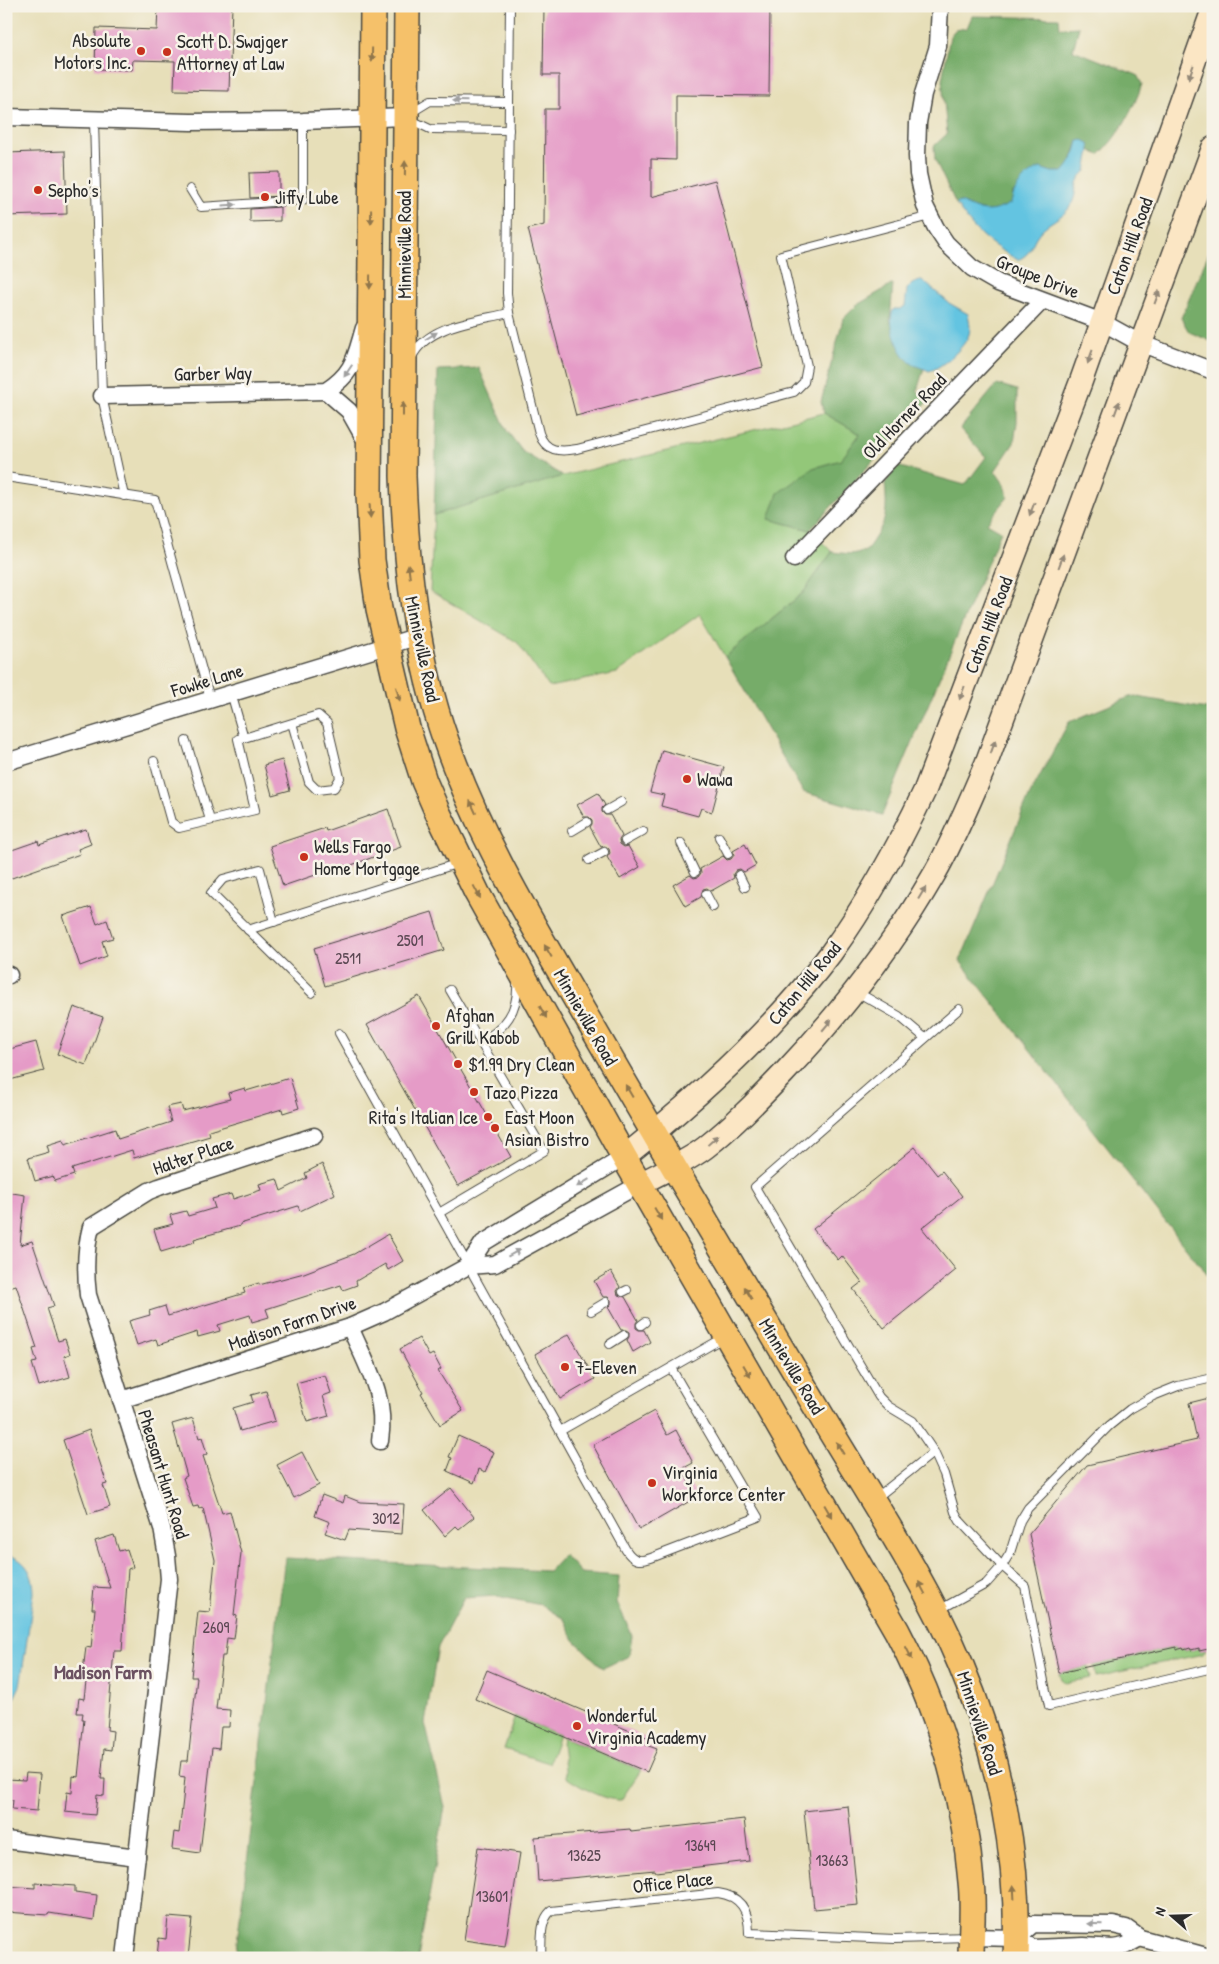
<svg xmlns="http://www.w3.org/2000/svg" width="1219" height="1964" font-family="'Patrick Hand',sans-serif">
<style>
.green{fill:#93c779;stroke:#5f7952}
.forest{fill:#76ac69;stroke:#506c4a}
.water{fill:#63c4e1;stroke:#477886}
.building{fill:#e59bc7}
.lines{fill:none;stroke-linecap:round;stroke-linejoin:round}
.lane-casing{stroke:#474640;stroke-width:10}
.street-casing{stroke:#474640;stroke-width:19}
.secondary-casing{stroke:#474640;stroke-width:25}
.primary-casing{stroke:#474640;stroke-width:28}
.lane{stroke:#fff;stroke-width:8}
.street{stroke:#fff;stroke-width:16}
.secondary{stroke:#fbe6c4;stroke-width:22}
.primary{stroke:#f5c16b;stroke-width:25}
.oneway{fill:#90764b}
.oneway2{fill:#938878}
.oneway3{fill:#a0a0a0}
.poi-dot{fill:#c8321e;stroke:#f7f3e8;stroke-width:2}
.labels{text-anchor:middle;stroke-width:5;stroke-linejoin:round;paint-order:stroke}
.number-label{font-size:16px;fill:#5a4752}
.poi-label{font-size:19px;fill:#2b2b2b;stroke:#f7f3e8;text-anchor:start}
.street-label{font-size:19px;fill:#2b2b2b;stroke:#f7f3e8}
.neighbourhood-label{font-size:20px;font-weight:bold;fill:#6c5262;stroke:#f7f3e8}
</style>
<rect width="100%" height="100%" fill="#f7f3e8"/>
<filter id="ink" filterUnits="userSpaceOnUse"><feTurbulence type="fractalNoise" baseFrequency=".02" numOctaves="2"/><feDisplacementMap in="SourceGraphic" scale="10" xChannelSelector="R" yChannelSelector="G"/><feConvolveMatrix kernelMatrix="1 2 1 2 8 2 1 2 1" color-interpolation-filters="sRGB"/></filter>
<filter id="wash" filterUnits="userSpaceOnUse"><feTurbulence type="fractalNoise" baseFrequency=".0096" numOctaves="4" result="noise"/><feDisplacementMap in="SourceGraphic" scale="20" xChannelSelector="R" yChannelSelector="G"/><feGaussianBlur stdDeviation="1.12" result="paint"/><feColorMatrix in="noise" values="0 0 0 0 0 0 0 0 0 0 0 0 0 0 0 0 0 1.4 0 .05"/><feComposite in="paint" operator="in"/></filter>
<g filter="url(#wash)">
<rect width="100%" height="100%" fill="#e7dfb9"/>
<g class="green">
<path d="M824 413 860 434 841 460 813 468 769 519 810 530 832 552 803 593 725 657 700 614 617 673 549 687 517 642 430 591 434 515 563 476Z"/>
<path d="M1176 1647 1177 1649 1183 1648 1184 1650 1190 1648 1191 1650 1199 1648V1651L1206 1649 1203 1654 1096 1677 1094 1665Z"/>
<path d="M1088 1666 1090 1678 1065 1683 1061 1680 1059 1673Z"/>
<path d="M515 1716 559 1735 549 1763 504 1749Z"/>
<path d="M563 1737 641 1770 621 1800C606 1801 578 1786 566 1777L562 1744Z"/>
</g>
<g class="forest">
<path d="M972 16 1059 18 1060 28 1079 27 1073 50 1137 75 1142 84C1134 109 1118 137 1099 155L1090 150 1089 143 1078 141 1069 167 1063 172H1052L1040 168 1013 193 1012 203C999 210 988 214 974 208 968 206 964 203 959 202L956 204 935 160 934 146 947 134 942 80 950 36 955 30 967 28Z"/>
<path d="M1213 243V342L1189 332 1181 318Z"/>
<path d="M893 284 890 321 911 363 924 368 917 391 928 401 810 530 769 519 778 493 813 468 841 460 860 434 824 413 821 402 843 319 857 305Z"/>
<path d="M479 368 507 431 523 452 563 476 434 515 438 370Z"/>
<path d="M997 384 1017 390V422L1014 443 995 471 1004 484 1008 497 987 523 1001 531 882 815 803 792 725 657 803 593 832 552 851 554 866 551C886 522 888 518 885 483L897 466 965 485 986 457 960 429Z"/>
<path d="M1132 696 1213 710V1282L960 961 1030 794 1069 722Z"/>
<path d="M564 1555 581 1573 619 1576 617 1602 632 1636 629 1656 603 1668 574 1640 564 1619 541 1605 497 1596 464 1598 438 1647 425 1723 445 1807 418 1958H235L285 1558 549 1571Z"/>
</g>
<g class="water">
<path d="M1083 140 1089 143 1090 150 1086 171C1071 184 1079 191 1071 205 1065 217 1047 222 1039 233 1030 244 1034 252 1018 260 988 243 975 233 956 204L959 202C964 203 968 206 974 208 988 214 999 210 1011 203 1014 187 1025 174 1040 168L1052 172H1063C1072 163 1075 153 1078 141Z"/>
<path d="M922 280 949 303 968 314C969 320 971 327 969 334 966 346 942 368 929 371 924 368 916 367 911 363 900 355 885 320 894 309H900L905 306 907 289 912 284Z"/>
<path d="M6 1555C26 1558 34 1575 34 1593L20 1686 14 1698 6 1701Z"/>
</g>
<g id="blocks">
<g class="building">
<path d="M158 6H232L229 91 174 90 175 61 133 60 132 70 95 69 96 28 157 30Z"/>
<path d="M544 6H770L769 96 676 95V160L651 159V197L715 180 763 367 576 416 528 229 544 225 545 109H559V75H543Z"/>
<path d="M65 151 67 214 6 216V153Z"/>
<path d="M279 172V196L250 198 249 173Z"/>
<path d="M280 207V221L250 222V209Z"/>
<path d="M662 750 724 767 712 812 701 808 698 816 661 806 664 795 650 792Z"/>
<path d="M282 760 290 790 272 795 264 765Z"/>
<path d="M598 793 605 805 602 808V812L605 815H610L622 836 619 840 620 844 624 847 628 846 640 867 620 879 607 857 610 853 609 849 605 846 601 847 590 827 592 824V820L589 817H584L577 805Z"/>
<path d="M388 809 401 847 346 867 345 865 283 886 270 846 325 828 326 831Z"/>
<path d="M86 829 91 844 78 849 80 854 6 880V852L38 841 39 845Z"/>
<path d="M745 844 756 865 744 872 740 869 736 870 733 874 734 878 711 891 707 888 703 889 701 897 685 906 673 885 690 875 694 878 698 877 701 873 700 869 723 856 727 860 731 859 734 855 733 851Z"/>
<path d="M91 907 97 924 107 920 113 938 102 941 107 956 80 966 63 916Z"/>
<path d="M432 912 444 950 325 986 314 948Z"/>
<path d="M419 996 511 1157 458 1186 367 1025Z"/>
<path d="M74 1007 103 1017 86 1065 57 1054Z"/>
<path d="M36 1042 44 1071 6 1081V1050Z"/>
<path d="M290 1078 299 1108 283 1113 282 1109 209 1131 210 1136 134 1158 132 1150 72 1169 74 1175 55 1181 53 1176 35 1181 28 1158 49 1152 47 1145 63 1140 65 1145 115 1129 118 1139 171 1122 167 1107 181 1104 183 1111 230 1099 228 1093 245 1088 246 1091Z"/>
<path d="M915 1147 937 1175 942 1171 962 1196 922 1228 956 1270 884 1328 853 1289 862 1282 842 1256 838 1260 813 1229Z"/>
<path d="M322 1164 335 1194 300 1211 298 1206 240 1224V1226L194 1239 195 1242 161 1252 154 1229 173 1224 170 1215 186 1211 188 1216 215 1208 212 1199 231 1194 233 1199 261 1190 259 1184 277 1179 281 1191 307 1178 305 1173Z"/>
<path d="M6 1192 25 1195 20 1245 32 1241 54 1306 47 1308 58 1341 65 1339 70 1354 64 1356 70 1377 39 1386 32 1363 37 1362 33 1349 37 1348 16 1285 6 1288Z"/>
<path d="M388 1234 403 1261 388 1270 385 1264 356 1281 357 1285 343 1290 341 1285 266 1309 269 1317 252 1322 250 1315 218 1325 220 1331 198 1337 197 1332 158 1345 156 1339 137 1345 129 1321 150 1315 149 1311 165 1306 168 1316 245 1293 243 1288 259 1283V1285L304 1273 354 1254Z"/>
<path d="M611 1271 620 1287 617 1291 618 1295 625 1297 638 1320 636 1323V1328L639 1330H644L650 1342 633 1352 627 1340 629 1337V1332L626 1330H621L608 1307 611 1304V1300L608 1297H603L594 1281Z"/>
<path d="M569 1334 595 1379 560 1399 535 1354Z"/>
<path d="M419 1338 429 1356 433 1354 441 1369 438 1371 463 1411 440 1425 421 1393 423 1392 400 1349Z"/>
<path d="M325 1375 331 1393 323 1396 329 1416 307 1422 296 1383Z"/>
<path d="M266 1391 275 1421 240 1431 233 1408 253 1402 251 1395Z"/>
<path d="M1213 1397V1648L1199 1651V1648L1191 1650 1190 1648 1184 1650 1183 1648 1176 1650V1647L1059 1673 1029 1534 1087 1465 1197 1440 1189 1403Z"/>
<path d="M654 1411 667 1435 676 1430 693 1463 682 1469 697 1497 639 1530 593 1445Z"/>
<path d="M193 1418 199 1438 202 1437 207 1454 203 1456 222 1513 230 1511 241 1553 234 1615 237 1616 234 1639 227 1638 225 1656H222L216 1709 230 1710 229 1727H221L219 1749 212 1748 200 1853 172 1849 174 1832 179 1833 183 1799 185 1777 179 1776 181 1761H188L197 1677H191L198 1611 210 1612 215 1560 203 1508 199 1509 198 1506 193 1507 183 1478 187 1476 172 1424Z"/>
<path d="M89 1430 107 1484 103 1485 110 1507 88 1514 63 1440Z"/>
<path d="M458 1436 494 1452 485 1472 479 1469 474 1483 447 1471 452 1458 449 1457Z"/>
<path d="M302 1452 319 1485 294 1498 277 1465Z"/>
<path d="M451 1488 474 1517 459 1529 456 1526 445 1536 424 1510Z"/>
<path d="M322 1495 343 1503 345 1496 360 1502 404 1504 402 1534 349 1530 345 1540 325 1533 330 1522 315 1516Z"/>
<path d="M114 1535 119 1551 127 1549 133 1567 128 1569 122 1651H114L107 1730 113 1731 111 1750 104 1749 101 1779H105L104 1796 97 1795 95 1815 65 1812 67 1792 72 1793 73 1776 78 1777 84 1719H82L83 1713H77L79 1698 84 1699 87 1672 83 1671 86 1647 91 1648 95 1609H92L94 1587 110 1588 95 1541Z"/>
<path d="M487 1670 649 1739 646 1745 657 1749 647 1772 475 1699Z"/>
<path d="M26 1773 40 1774 37 1811 12 1809 13 1800H6V1779L25 1780Z"/>
<path d="M848 1806 858 1905 814 1909 804 1811Z"/>
<path d="M744 1819 749 1861 656 1872 655 1870 538 1881 535 1837 630 1829 631 1832Z"/>
<path d="M478 1847 520 1853 505 1946 464 1940Z"/>
<path d="M35 1883 75 1886V1892L97 1895 94 1920 49 1913 48 1915 6 1912V1886L35 1888Z"/>
<path d="M168 1917 192 1919 188 1958 157 1956 159 1938 166 1939Z"/>
</g>
</g>
</g>
<g filter="url(#ink)">
<use href="#blocks" fill-opacity="0" stroke="#474640" stroke-width="1"/>
<g class="lines">
<defs>
<g id="lane">
<path d="M510 6 507 293 509 313 539 433C545 452 560 452 577 449L794 392 804 382 807 366 781 255 930 216"/>
<path d="M412 112 430 101 509 102"/>
<path d="M409 119 430 129 509 130"/>
<path d="M94 121 102 396 124 496"/>
<path d="M190 189 201 207 303 200V121"/>
<path d="M412 357C428 324 477 321 509 313"/>
<path d="M6 477 155 500 210 699"/>
<path d="M244 738 318 715 327 723 340 778 334 788 317 790 309 782 292 723"/>
<path d="M186 741 210 820"/>
<path d="M154 761 171 822 179 828 255 810 238 739 244 738 231 693"/>
<path d="M607 810 621 802"/>
<path d="M572 831 587 822"/>
<path d="M719 837 728 854"/>
<path d="M625 841 643 831"/>
<path d="M681 843 695 872"/>
<path d="M589 860 604 852"/>
<path d="M739 875 745 887"/>
<path d="M706 894 713 907"/>
<path d="M274 922 260 869 223 879 211 893 312 993"/>
<path d="M248 930 459 863"/>
<path d="M857 992 899 1016 925 1038"/>
<path d="M959 1009 755 1187 879 1397 888 1406 913 1421 934 1452 944 1474 955 1512 960 1521 1002 1566 1025 1586 1049 1706 1213 1668"/>
<path d="M339 1033 626 1550C633 1561 640 1562 651 1558L758 1517 671 1368"/>
<path d="M481 1042C505 1028 519 1011 517 981"/>
<path d="M439 1213 544 1151 450 990"/>
<path d="M623 1292 627 1290"/>
<path d="M591 1311 606 1302"/>
<path d="M641 1325 645 1322"/>
<path d="M610 1344 624 1335"/>
<path d="M560 1431 723 1338"/>
<path d="M876 1498 934 1452"/>
<path d="M939 1610 986 1584 1002 1566 1010 1553 1020 1521 1028 1508 1109 1426 1130 1409 1153 1396 1178 1386 1213 1378"/>
<path d="M541 1958C542 1942 539 1922 551 1911L718 1893C741 1896 749 1911 749 1933L895 1939 969 1937"/>
</g>
<g id="street">
<path d="M940 6 938 46 923 94 918 123 917 156 918 174 925 206 936 228 946 243 972 268 998 283 1102 322 1140 343 1213 371"/>
<path d="M6 117 191 122 303 121 405 117"/>
<path d="M326 391 349 411 367 443"/>
<path d="M102 396 326 391C354 373 355 358 364 328"/>
<path d="M794 559 1042 301"/>
<path d="M6 762 419 636"/>
<path d="M6 974 9 975"/>
<path d="M468 1266 483 1243 624 1157"/>
<path d="M350 1327C367 1367 387 1396 380 1441"/>
<path d="M121 1400 350 1327 384 1312 468 1266 495 1264 640 1184"/>
<path d="M6 1840 137 1857"/>
<path d="M971 1937 1017 1938 1033 1948 1084 1946 1113 1948 1125 1946 1140 1938"/>
<path d="M1017 1938 1033 1924 1113 1925 1126 1928 1140 1938 1213 1958"/>
<path d="M125 1958 169 1579 167 1556 162 1528 88 1295C85 1271 85 1250 91 1227L149 1191 159 1187 314 1136"/>
</g>
<g id="secondary">
<path d="M624 1157C699 1097 773 1030 831 953 868 902 898 847 925 790L1080 384 1213 9"/>
<path d="M640 1184C661 1172 687 1162 706 1147 733 1126 759 1099 783 1074 841 1013 893 946 935 873 955 838 970 800 986 764L1213 148"/>
</g>
<g id="primary">
<path d="M373 6 369 494 372 560 379 609 407 728 424 781 437 811 477 893 624 1157 897 1631C938 1709 964 1794 971 1882 974 1907 971 1933 971 1958"/>
<path d="M407 6 403 476C406 565 416 656 446 741 481 842 538 933 591 1025 669 1160 748 1293 828 1427 874 1504 925 1580 960 1663 999 1755 1020 1857 1016 1958"/>
</g>
</defs>
<use href="#lane" class="lane-casing"/>
<use href="#street" class="street-casing"/>
<use href="#secondary" class="secondary-casing"/>
<use href="#primary" class="primary-casing"/>
<use href="#lane" class="lane"/>
<use href="#street" class="street"/>
<use href="#secondary" class="secondary"/>
<use href="#primary" class="primary"/>
</g>
<defs><path id="oneway-solid" d="M-6-.8H1V-3.2L6.5 0L1 3.2V.8H-6Z" transform="scale(1.25)"/></defs>
<g class="oneway">
<use href="#oneway-solid" transform="translate(372 55) rotate(91)"/>
<use href="#oneway-solid" transform="translate(405 168) rotate(-89)"/>
<use href="#oneway-solid" transform="translate(371 217) rotate(91)"/>
<use href="#oneway-solid" transform="translate(370 282) rotate(91)"/>
<use href="#oneway-solid" transform="translate(403 409) rotate(-90)"/>
<use href="#oneway-solid" transform="translate(370 511) rotate(87)"/>
<use href="#oneway-solid" transform="translate(409 571) rotate(-97)"/>
<use href="#oneway-solid" transform="translate(398 694) rotate(75)"/>
<use href="#oneway-solid" transform="translate(473 807) rotate(-115)"/>
<use href="#oneway-solid" transform="translate(477 892) rotate(62)"/>
<use href="#oneway-solid" transform="translate(548 951) rotate(-120)"/>
<use href="#oneway-solid" transform="translate(543 1012) rotate(61)"/>
<use href="#oneway-solid" transform="translate(629 1091) rotate(-120)"/>
<use href="#oneway-solid" transform="translate(658 1214) rotate(60)"/>
<use href="#oneway-solid" transform="translate(748 1293) rotate(-121)"/>
<use href="#oneway-solid" transform="translate(747 1371) rotate(60)"/>
<use href="#oneway-solid" transform="translate(840 1448) rotate(-121)"/>
<use href="#oneway-solid" transform="translate(828 1511) rotate(60)"/>
<use href="#oneway-solid" transform="translate(922 1588) rotate(-118)"/>
<use href="#oneway-solid" transform="translate(909 1653) rotate(63)"/>
<use href="#oneway-solid" transform="translate(1014 1892) rotate(-93)"/>
</g>
<g class="oneway2">
<use href="#oneway-solid" transform="translate(1191 72) rotate(110)"/>
<use href="#oneway-solid" transform="translate(1157 297) rotate(-70)"/>
<use href="#oneway-solid" transform="translate(1090 357) rotate(110)"/>
<use href="#oneway-solid" transform="translate(1117 408) rotate(-70)"/>
<use href="#oneway-solid" transform="translate(1032 509) rotate(111)"/>
<use href="#oneway-solid" transform="translate(1061 561) rotate(-70)"/>
<use href="#oneway-solid" transform="translate(962 693) rotate(111)"/>
<use href="#oneway-solid" transform="translate(993 747) rotate(-70)"/>
<use href="#oneway-solid" transform="translate(922 893) rotate(-59)"/>
<use href="#oneway-solid" transform="translate(827 1025) rotate(-50)"/>
<use href="#oneway-solid" transform="translate(713 1140) rotate(-43)"/>
</g>
<g class="oneway3">
<use href="#oneway-solid" transform="translate(460 101) rotate(-179)"/>
<use href="#oneway-solid" transform="translate(229 205) rotate(-3)"/>
<use href="#oneway-solid" transform="translate(431 336) rotate(-31)"/>
<use href="#oneway-solid" transform="translate(348 371) rotate(124)"/>
<use href="#oneway-solid" transform="translate(583 1183) rotate(149)"/>
<use href="#oneway-solid" transform="translate(514 1253) rotate(-29)"/>
<use href="#oneway-solid" transform="translate(1095 1924) rotate(-178)"/>
</g>
</g>
<g class="poi-dot">
<circle cx="141" cy="51" r="5"/>
<circle cx="167" cy="52" r="5"/>
<circle cx="38" cy="190" r="5"/>
<circle cx="265" cy="197" r="5"/>
<circle cx="687" cy="779" r="5"/>
<circle cx="304" cy="857" r="5"/>
<circle cx="436" cy="1026" r="5"/>
<circle cx="458" cy="1064" r="5"/>
<circle cx="474" cy="1092" r="5"/>
<circle cx="488" cy="1117" r="5"/>
<circle cx="495" cy="1128" r="5"/>
<circle cx="565" cy="1367" r="5"/>
<circle cx="652" cy="1483" r="5"/>
<circle cx="577" cy="1726" r="5"/>
</g>
<g class="labels">
<g class="number-label">
<text x="410" y="946">2501</text>
<text x="348" y="964">2511</text>
<text x="386" y="1524">3012</text>
<text x="216" y="1633">2609</text>
<text x="700" y="1851">13649</text>
<text x="584" y="1861">13625</text>
<text x="832" y="1866">13663</text>
<text x="492" y="1902">13601</text>
</g>
<g class="poi-label">
<text x="131" y="47" text-anchor="end">Absolute<tspan x="131" dy="22">Motors Inc.</tspan></text>
<text x="177" y="48">Scott D. Swajger<tspan x="177" dy="22">Attorney at Law</tspan></text>
<text x="48" y="197">Sepho's</text>
<text x="275" y="204">Jiffy Lube</text>
<text x="697" y="786">Wawa</text>
<text x="314" y="853">Wells Fargo<tspan x="314" dy="22">Home Mortgage</tspan></text>
<text x="446" y="1022">Afghan<tspan x="446" dy="22">Grill Kabob</tspan></text>
<text x="468" y="1071">$1.99 Dry Clean</text>
<text x="484" y="1099">Tazo Pizza</text>
<text x="478" y="1124" text-anchor="end">Rita's Italian Ice</text>
<text x="505" y="1124">East Moon<tspan x="505" dy="22">Asian Bistro</tspan></text>
<text x="575" y="1374">7-Eleven</text>
<text x="662" y="1479">Virginia<tspan x="662" dy="22">Workforce Center</tspan></text>
<text x="587" y="1722">Wonderful<tspan x="587" dy="22">Virginia Academy</tspan></text>
</g>
<g class="street-label">
<text transform="translate(404 245) rotate(-90)" y="7">Minnieville Road</text>
<text transform="translate(1129 246) rotate(-70)" y="7">Caton Hill Road</text>
<text transform="translate(1038 276) rotate(22)" y="7">Groupe Drive</text>
<text transform="translate(213 373) rotate(-1)" y="7">Garber Way</text>
<text transform="translate(904 416) rotate(-46)" y="7">Old Horner Road</text>
<text transform="translate(988 625) rotate(-69)" y="7">Caton Hill Road</text>
<text transform="translate(423 649) rotate(78)" y="7">Minnieville Road</text>
<text transform="translate(207 680) rotate(-17)" y="7">Fowke Lane</text>
<text transform="translate(804 983) rotate(-50)" y="7">Caton Hill Road</text>
<text transform="translate(586 1017) rotate(60)" y="7">Minnieville Road</text>
<text transform="translate(193 1155) rotate(-19)" y="7">Halter Place</text>
<text transform="translate(292 1323) rotate(-19)" y="7">Madison Farm Drive</text>
<text transform="translate(792 1366) rotate(59)" y="7">Minnieville Road</text>
<text transform="translate(164 1474) rotate(73)" y="7">Pheasant Hunt Road</text>
<text transform="translate(980 1723) rotate(72)" y="7">Minnieville Road</text>
<text transform="translate(673 1882) rotate(-6)" y="7">Office Place</text>
</g>
<g class="neighbourhood-label">
<text x="103" y="1679">Madison Farm</text>
</g>
</g>
<rect width="1219" height="1964" fill="none" stroke="#f7f3e8" stroke-width="25"/>
<g transform="translate(1172 1916) rotate(290)" stroke="#f7f3e8" stroke-width="4" paint-order="stroke">
<path d="M0-4L9 19L0 12L-9 19Z" fill="#2b2b2b"/>
<text y="-8" font-size="14" font-weight="bold" text-anchor="middle" fill="#2b2b2b">N</text>
</g>
</svg>
